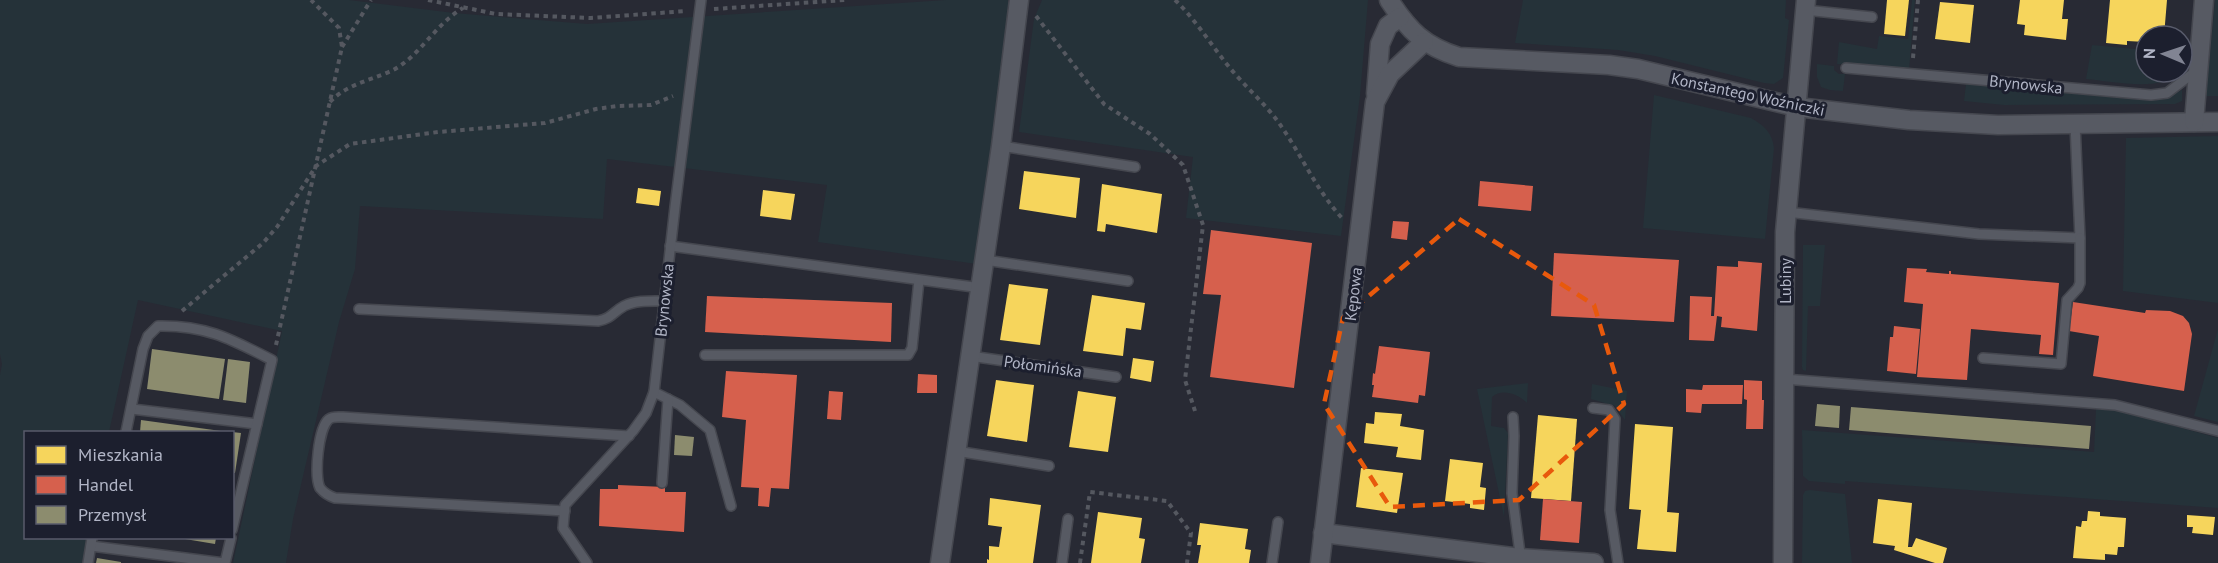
<svg xmlns="http://www.w3.org/2000/svg" width="2218" height="563" font-family="'PT Sans',sans-serif">
<style>
.green{fill:#253239}
.homes{fill:#f6d55c}
.shops{fill:#d6604d}
.industry{fill:#8c8c6e}
.lines{fill:none;stroke-linecap:round;stroke-linejoin:round}
.lane-casing{stroke:#45474f;stroke-width:12}
.street-casing{stroke:#45474f;stroke-width:21}
.path{stroke:#555860;stroke-width:4;stroke-dasharray:4.5 4.5;stroke-linecap:butt}
.lane{stroke:#575a63;stroke-width:9}
.street{stroke:#575a63;stroke-width:18}
.marked{fill:none;stroke:#e8590c;stroke-width:4.5;stroke-dasharray:12 8;stroke-linejoin:round}
.labels{text-anchor:middle;stroke-width:6;stroke-linejoin:round;paint-order:stroke}
.street-label{font-size:16px;fill:#b1b5c6;stroke:#1c1f2e}
</style>
<rect width="100%" height="100%" fill="#282a34"/>
<g class="green">
<path d="M0 0H349L454 13 587 24 946 0H1008V16L977 264 818 242 827 185 607 159 603 219 360 206 355 269 339 322 293 519 286 563H233L282 331 138 300 109 432H26V538H87L82 563H0V375L2 364 0 354Z"/>
<path d="M1042 0H1368L1360 96 1341 236 1186 218 1193 157 1019 132 1034 19Z"/>
<path d="M1523 0H1786L1785 18 1789 20 1783 78 1774 84 1764 83 1655 56 1618 50 1515 43Z"/>
<path d="M1912 0H1915L1909 70 1837 64 1839 42 1877 49 1879 36 1908 39Z"/>
<path d="M2215 0H2218V96H2206Z"/>
<path d="M2092 45 2146 50V72H2180C2162 93 2111 81 2086 79Z"/>
<path d="M1817 64 1834 66V70L1839 74H1845L1843 91 1830 90 1821 87 1817 77Z"/>
<path d="M1966 84 2144 100 2164 98 2182 90V101L2175 104 2004 105 1964 101Z"/>
<path d="M1654 95 1751 118C1765 126 1772 133 1774 148L1765 239 1643 228Z"/>
<path d="M2218 136V303L2123 291 2126 138Z"/>
<path d="M1803 245H1825L1820 306H1808L1806 371 1803 370 1802 367Z"/>
<path d="M2218 329V422L2194 416Z"/>
<path d="M1528 383 1527 403C1518 394 1502 388 1492 397L1491 426 1504 428 1508 433 1504 517 1477 389Z"/>
<path d="M1592 384 1627 391 1625 420 1615 406 1591 399Z"/>
<path d="M2096 409 2121 411 2218 438V508L1845 481V484L1809 481 1803 476 1802 430 2094 452Z"/>
<path d="M1810 490 1845 494 1852 563H1802L1803 495 1805 491Z"/>
</g>
<g class="homes">
<path d="M1887 0H1909L1905 36 1884 34Z"/>
<path d="M2020 0H2064L2062 19H2068L2066 40 2024 35 2025 25 2017 24Z"/>
<path d="M2110 0H2167L2164 36H2146V42L2127 41V45L2106 43Z"/>
<path d="M1940 2 1974 5 1970 43 1935 39Z"/>
<path d="M1024 171 1080 178 1076 218 1019 209Z"/>
<path d="M1102 184 1162 194 1157 233 1106 224 1105 232 1097 231Z"/>
<path d="M638 188 661 191 659 206 636 203Z"/>
<path d="M763 190 795 194 791 220 760 216Z"/>
<path d="M1009 284 1048 289 1040 345 1000 340Z"/>
<path d="M1092 295 1145 303 1141 330 1126 328 1123 356 1083 351Z"/>
<path d="M1133 358 1154 361 1151 382 1130 378Z"/>
<path d="M996 380 1034 385 1027 442 987 436Z"/>
<path d="M1078 391 1116 397 1108 452 1069 447Z"/>
<path d="M1375 412 1402 414 1400 426 1424 430 1421 460 1396 457 1398 447 1364 443 1366 423 1374 424Z"/>
<path d="M1538 415 1577 419 1571 501 1531 498Z"/>
<path d="M1635 424 1673 427 1667 512 1679 513 1676 552 1637 549 1641 510 1629 509Z"/>
<path d="M1450 459 1483 463 1480 487 1486 488 1484 510 1470 508V504L1445 501Z"/>
<path d="M1361 468 1403 473 1397 513 1356 507Z"/>
<path d="M990 498 1041 505 1033 563H987V559L989 560V546L999 547 1002 527 988 525Z"/>
<path d="M1878 499 1912 503 1908 547H1912L1916 538 1947 548 1943 563H1935L1894 550 1895 546 1873 543Z"/>
<path d="M2088 511 2100 512V516L2126 518 2124 547H2118L2117 555 2105 554V560L2073 558 2076 526 2081 527 2082 521H2087Z"/>
<path d="M1098 512 1142 518 1139 538 1145 539 1141 563H1091Z"/>
<path d="M2187 515 2215 517 2213 535 2192 533 2193 527H2187Z"/>
<path d="M1200 523 1248 529 1245 549 1251 550 1249 563H1198L1201 545H1197Z"/>
</g>
<g class="shops">
<path d="M1480 181 1533 186 1531 211 1478 206Z"/>
<path d="M1393 221 1409 222 1407 240 1391 238Z"/>
<path d="M1211 230 1312 243 1294 388 1210 377 1221 295 1203 294Z"/>
<path d="M1554 253 1679 260 1674 322 1551 316Z"/>
<path d="M1738 261 1762 263 1757 331 1721 327 1722 317 1717 316 1714 341 1689 340 1690 296 1712 297 1711 316H1714L1717 266 1738 267Z"/>
<path d="M1907 268 1927 269 1926 272 1949 274V271H1951V274L2059 283 2053 355 2039 354 2041 335 1971 329 1967 380 1917 377 1923 304 1904 302Z"/>
<path d="M707 296 892 303 891 342 705 332Z"/>
<path d="M2073 302 2145 313 2146 310 2170 311 2183 316 2189 323 2192 334 2184 391 2093 376 2099 336 2069 331Z"/>
<path d="M1894 326 1920 329 1916 374 1887 371 1890 337H1893Z"/>
<path d="M1379 346 1430 352 1425 396 1419 395 1418 403 1372 397 1374 385H1372L1373 373 1375 374Z"/>
<path d="M726 371 797 375 789 489 771 488 769 507 758 506 759 488 741 487 746 420 722 417Z"/>
<path d="M918 374 937 375V393H917Z"/>
<path d="M1744 380 1762 381V400H1764L1763 429H1746L1747 400 1744 399Z"/>
<path d="M1703 385H1743L1742 404H1702L1701 413 1686 412V389L1702 390Z"/>
<path d="M829 391 843 392 841 420 827 419Z"/>
<path d="M618 485 665 487V492H686L684 532 599 526 600 489H618Z"/>
<path d="M1543 499 1582 502 1579 543 1540 540Z"/>
</g>
<g class="industry">
<path d="M152 349 225 359 219 399 147 389Z"/>
<path d="M228 359 250 362 246 403 223 400Z"/>
<path d="M1817 404 1840 406 1839 428 1815 426Z"/>
<path d="M1851 407 2091 426 2089 449 1849 430Z"/>
<path d="M141 420 221 431V432H140Z"/>
<path d="M232 432 241 433 235 473H232Z"/>
<path d="M675 435 694 437 692 456 674 455Z"/>
<path d="M179 538H216L215 544Z"/>
<path d="M97 558 121 562V563H96Z"/>
</g>
<g class="lines">
<defs>
<g id="lane">
<path d="M1805 10 1872 17"/>
<path d="M1846 68 2151 95 2167 93 2196 71"/>
<path d="M1001 146 1135 167"/>
<path d="M1787 212 1979 234 2080 238 2075 124"/>
<path d="M670 246 981 288"/>
<path d="M985 260 1128 281"/>
<path d="M359 309 598 321C611 319 613 312 624 306 636 300 651 301 664 301"/>
<path d="M705 355H908L912 348 919 280"/>
<path d="M970 356 1116 377"/>
<path d="M1983 358 2061 364 2067 300 2078 288 2080 283V238"/>
<path d="M1784 379 2115 405 2218 431"/>
<path d="M654 392 680 405 710 430 731 506"/>
<path d="M1593 408 1609 410 1615 419 1610 510 1618 563"/>
<path d="M132 409 257 424"/>
<path d="M1513 417 1514 436 1512 493 1521 561"/>
<path d="M126 432 143 349 148 336 158 326C206 325 231 339 272 360L232 530"/>
<path d="M956 451 1049 466"/>
<path d="M662 483 668 399"/>
<path d="M565 511 335 498C329 496 324 493 320 488 314 476 318 428 329 419 333 416 338 417 343 417L629 436"/>
<path d="M91 546 224 563"/>
<path d="M88 563 92 538"/>
<path d="M225 563 231 538"/>
<path d="M587 563 563 528 565 505 633 431 646 413 654 392 675 207 701 0"/>
<path d="M1062 563 1068 519"/>
<path d="M1272 563 1278 522"/>
</g>
<g id="street">
<path d="M1389 0C1409 31 1424 46 1459 57L1609 65 1638 69 1797 107 1909 120 1998 125 2218 122"/>
<path d="M1376 94 1380 44 1388 26 1400 17"/>
<path d="M2194 122 2204 0"/>
<path d="M1323 533 1520 558 1594 563"/>
<path d="M940 563 1001 146 1019 0"/>
<path d="M1320 563 1375 102 1390 74 1424 42"/>
<path d="M1783 563 1785 232 1806 0"/>
</g>
</defs>
<use href="#lane" class="lane-casing"/>
<use href="#street" class="street-casing"/>
<g class="path">
<path d="M428 0 496 14 591 18 686 11"/>
<path d="M1175 0C1196 20 1211 45 1230 68 1244 85 1262 101 1276 119 1300 151 1315 189 1342 218"/>
<path d="M714 9 845 0"/>
<path d="M1036 16 1104 104 1150 134 1183 165 1203 225 1185 380 1195 411"/>
<path d="M342 47 371 0"/>
<path d="M1913 58 1918 0"/>
<path d="M330 102C347 84 369 81 391 71 419 58 435 24 463 8"/>
<path d="M182 311 263 243 277 227 316 166 350 144 438 132 545 123 596 109 617 106 651 105 673 96"/>
<path d="M276 345 342 47 339 28 311 0"/>
<path d="M1080 563 1090 492 1167 501 1191 533 1187 563"/>
</g>
<use href="#lane" class="lane"/>
<use href="#street" class="street"/>
</g>
<path class="marked" d="M1459 219 1594 305 1624 404 1519 500 1390 507 1324 404 1343 318Z"/>
<g class="labels">
<g class="street-label">
<text transform="translate(2026 84) rotate(6)" y="6">Brynowska</text>
<text transform="translate(1748 94) rotate(12)" y="6">Konstantego Woźniczki</text>
<text transform="translate(1785 281) rotate(-90)" y="6">Lubiny</text>
<text transform="translate(1353 294) rotate(-83)" y="6">Kępowa</text>
<text transform="translate(664 300) rotate(-84)" y="6">Brynowska</text>
<text transform="translate(1043 366) rotate(8)" y="6">Połomińska</text>
</g>
</g>
<rect x="24" y="431" width="210" height="108" fill="#1c1f2e" stroke="#585b6b" stroke-width="1.5"/>
<rect x="36" y="446" width="30" height="18" fill="#f6d55c" stroke="#585b6b" stroke-width="1.5"/>
<text x="78" y="461" font-size="18" fill="#b1b5c6">Mieszkania</text>
<rect x="36" y="476" width="30" height="18" fill="#d6604d" stroke="#585b6b" stroke-width="1.5"/>
<text x="78" y="491" font-size="18" fill="#b1b5c6">Handel</text>
<rect x="36" y="506" width="30" height="18" fill="#8c8c6e" stroke="#585b6b" stroke-width="1.5"/>
<text x="78" y="521" font-size="18" fill="#b1b5c6">Przemysł</text>
<g transform="translate(2164 54) rotate(272)"><circle r="28" fill="#1c1f2e" stroke="#585b6b" stroke-width="1.5"/>
<path d="M0-4.5L10 22L0 15L-10 22Z" fill="#818493"/>
<text y="-9" font-size="16" font-weight="bold" text-anchor="middle" fill="#b1b5c6">N</text>
</g>
</svg>
